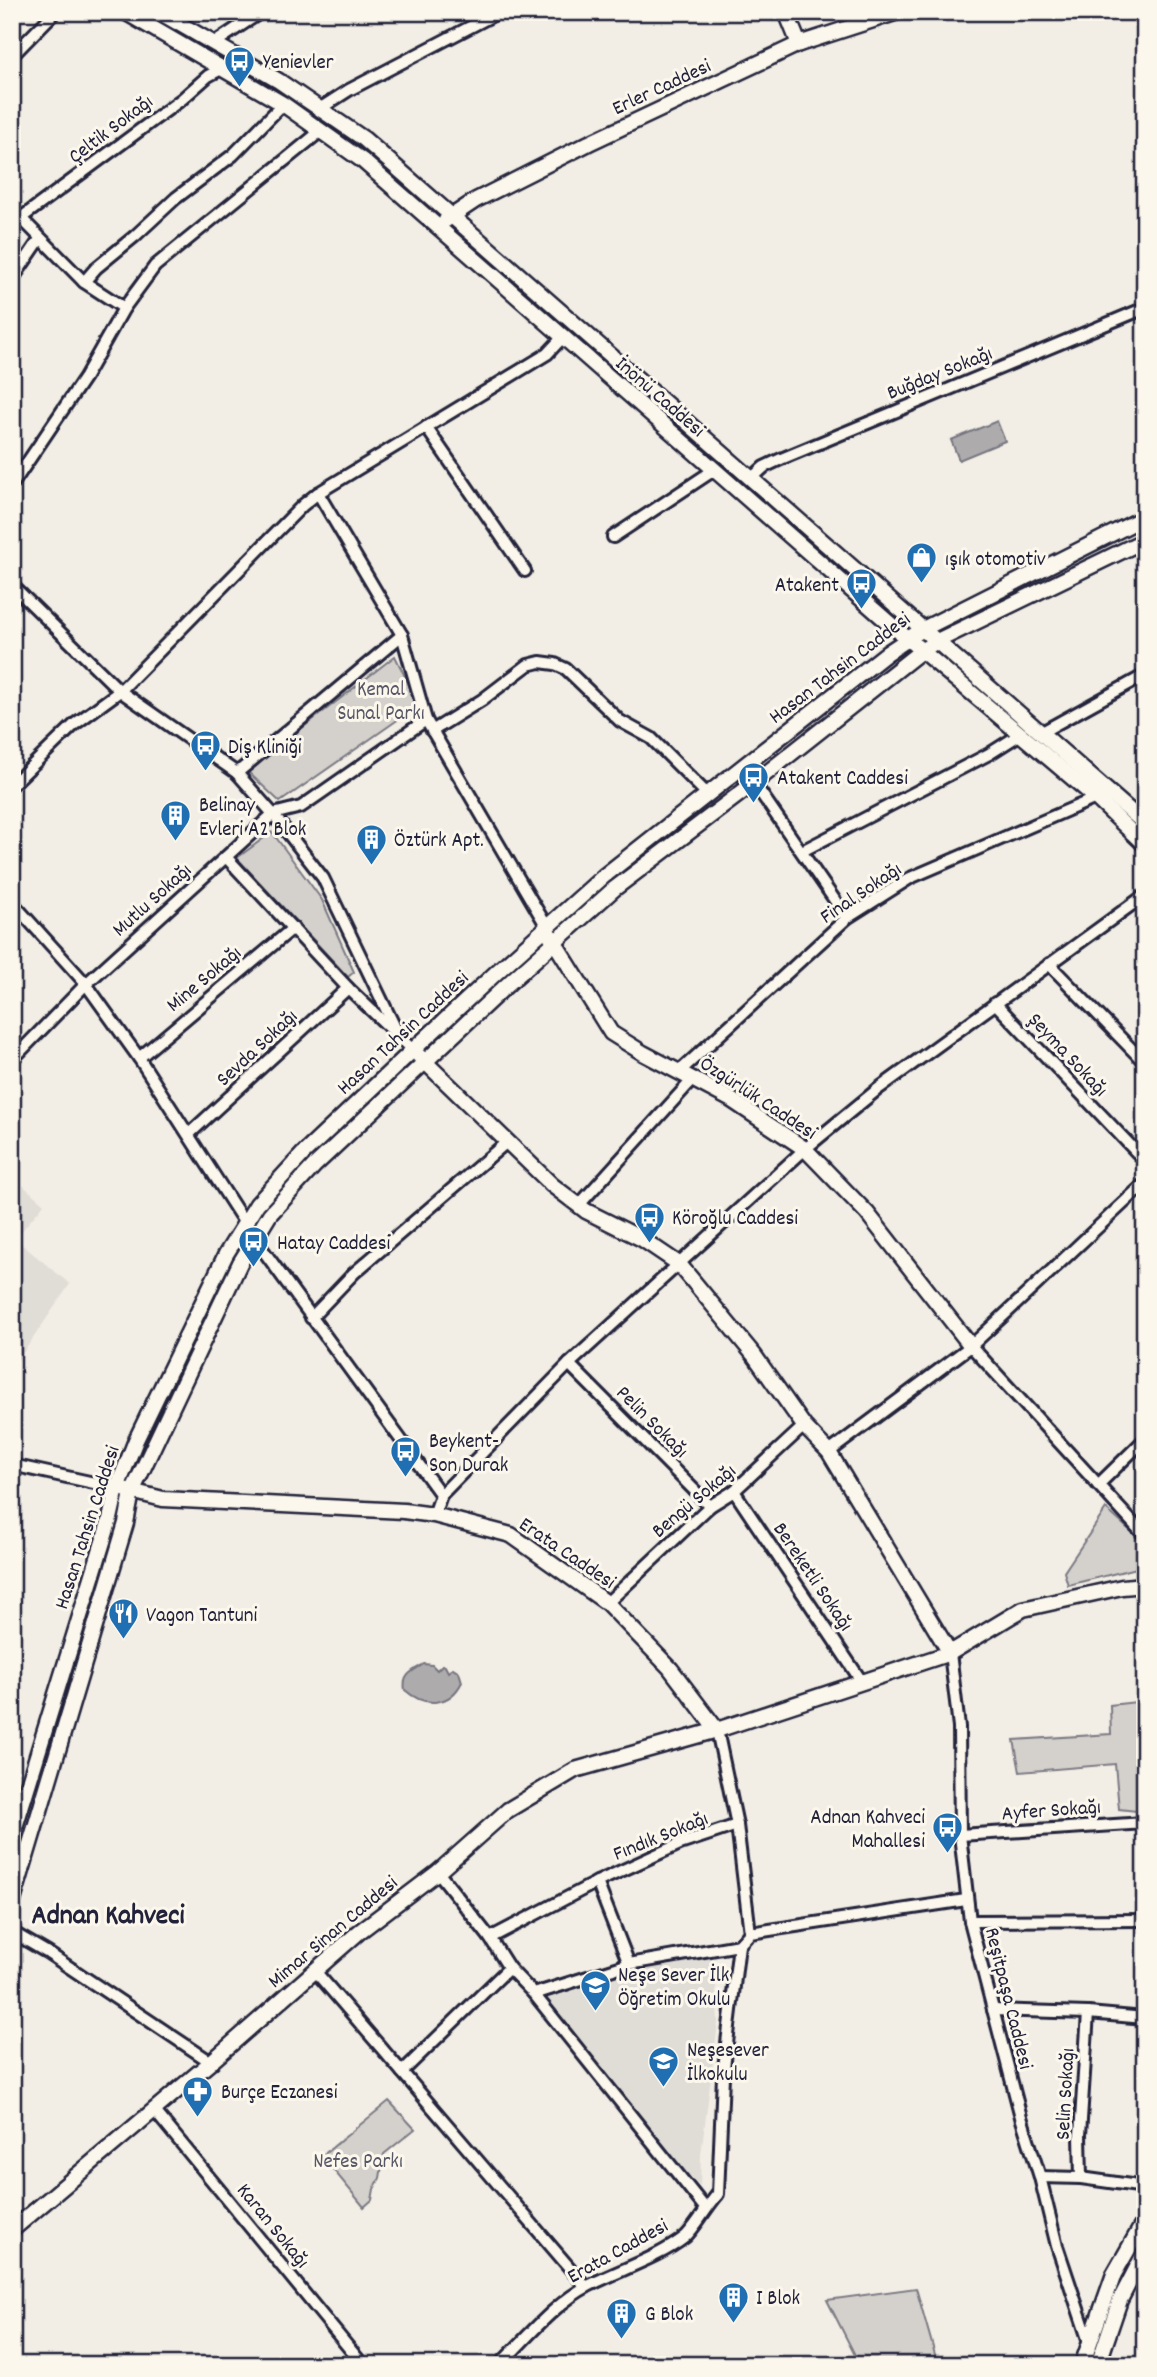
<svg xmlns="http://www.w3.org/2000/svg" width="1157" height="2377" font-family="Dekko,sans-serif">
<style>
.built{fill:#e0dcd6}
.green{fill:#d4d1cc;stroke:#7b7a84;stroke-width:2}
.water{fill:#aeabad;stroke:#76747f;stroke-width:2}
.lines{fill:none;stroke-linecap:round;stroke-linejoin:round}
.street-casing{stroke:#22223b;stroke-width:16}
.secondary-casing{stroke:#22223b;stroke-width:19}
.street{stroke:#fbf7ec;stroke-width:10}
.secondary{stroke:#fbf7ec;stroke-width:14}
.labels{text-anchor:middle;stroke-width:6;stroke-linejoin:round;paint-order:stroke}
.poi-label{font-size:21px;fill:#22223b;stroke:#fbf7ec;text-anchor:start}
.street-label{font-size:21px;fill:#22223b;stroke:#fbf7ec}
.park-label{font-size:21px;fill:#575766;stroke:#fbf7ec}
.district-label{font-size:28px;font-weight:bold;fill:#22223b;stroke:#fbf7ec}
</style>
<rect width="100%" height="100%" fill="#f2eee5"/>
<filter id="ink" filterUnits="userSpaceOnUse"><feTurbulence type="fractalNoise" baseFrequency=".0143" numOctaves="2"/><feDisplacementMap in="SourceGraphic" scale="14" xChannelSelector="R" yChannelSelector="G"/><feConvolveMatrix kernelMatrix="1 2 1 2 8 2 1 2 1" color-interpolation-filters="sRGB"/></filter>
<g filter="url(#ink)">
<g class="built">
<path d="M12 1176 44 1204 15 1239 70 1284 12 1369Z"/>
<path d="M714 1955 718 2023 701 2154 700 2186 676 2161 546 1999 641 1970Z"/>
</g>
<g class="green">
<path d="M395 656 419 705 280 802 247 771Z"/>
<path d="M272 832 322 900 354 972 348 977 237 858Z"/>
<path d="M1106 1509 1145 1544V1566L1068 1585 1064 1572Z"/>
<path d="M1145 1701V1812L1119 1809 1115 1764 1020 1772 1014 1740 1111 1734 1110 1705Z"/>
<path d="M389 2101 415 2129 384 2154 380 2178 374 2189 372 2200 364 2207 322 2156Z"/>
<path d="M916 2288 938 2365H860L827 2300Z"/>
</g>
<g class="water">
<path d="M997 421 1005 441 959 460 951 440Z"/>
<path d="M424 1664 432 1665 437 1670 442 1665 445 1666 448 1672 453 1668 459 1672 462 1682C450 1706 425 1708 405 1690 402 1675 412 1671 424 1664Z"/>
</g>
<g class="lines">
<defs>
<g id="street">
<path d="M213 44 261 12"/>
<path d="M12 56 55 12"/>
<path d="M321 108 349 90 499 12"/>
<path d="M12 280 40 239"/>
<path d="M84 282 96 268 135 236 176 198 233 155 283 104"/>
<path d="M124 308 155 266 322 130"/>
<path d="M426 427 525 571"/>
<path d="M751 479 764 467 781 459 1145 308"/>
<path d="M12 485 85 377 124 308 84 282 21 218 182 99 208 76 221 69"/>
<path d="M318 493 402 635 426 720 547 927"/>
<path d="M613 537 714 470"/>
<path d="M12 585 120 691 237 773 273 814 323 878 399 1036"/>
<path d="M432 731 482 700 528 665 540 662 555 664 566 669 620 721 651 738 708 795"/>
<path d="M1042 732 1145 675"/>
<path d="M237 773 402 635"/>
<path d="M754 783 847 918"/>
<path d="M12 785 75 724 120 691 303 505 318 493 547 354 562 338"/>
<path d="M273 814 301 807 426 720"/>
<path d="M802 851 989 754 1019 735"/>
<path d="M226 857 348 988 413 1050"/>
<path d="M12 902 86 984 139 1058 255 1239 441 1495 434 1515"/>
<path d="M1049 964 1145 1063"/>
<path d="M995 1003 1145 1161"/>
<path d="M139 1058 293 928"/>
<path d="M12 1060 86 984 273 814"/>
<path d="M680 1071 847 918 910 878 1096 798"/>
<path d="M189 1134 348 988"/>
<path d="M579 1205 694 1078"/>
<path d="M311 1318 354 1273 508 1141"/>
<path d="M971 1346 1145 1536"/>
<path d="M569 1364 710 1506"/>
<path d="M829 1452 971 1346 1145 1183"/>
<path d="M12 1465 117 1488"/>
<path d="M1098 1485 1145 1439"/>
<path d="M734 1491 862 1682"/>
<path d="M441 1495 569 1364 805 1149 878 1089 1145 895"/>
<path d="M607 1603 710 1506 734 1491 804 1426"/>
<path d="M950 1653 959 1727 960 1835 970 1921 1021 2117 1040 2177 1057 2246 1089 2342"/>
<path d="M717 1730 737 1825 750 1933"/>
<path d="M960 1835 1145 1823"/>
<path d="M438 1872 490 1938 509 1968 534 1994 629 1964 739 1945 750 1933 966 1900"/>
<path d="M597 1882 680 1844 737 1825"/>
<path d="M970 1921 1145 1920"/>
<path d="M12 1932 48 1953 211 2062"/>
<path d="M490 1938 597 1882 629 1964"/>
<path d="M315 1971 402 2072 509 1968"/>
<path d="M534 1994 705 2208"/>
<path d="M993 2010 1088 2013 1145 2018"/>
<path d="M402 2072 586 2287"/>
<path d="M154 2110 363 2365"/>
<path d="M1040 2177 1081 2178 1145 2187"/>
<path d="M1081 2178 1080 2135 1088 2013"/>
<path d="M499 2365C527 2338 554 2304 588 2286 617 2271 660 2257 685 2237 695 2228 707 2206 718 2194L723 2076 739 1945"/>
</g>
<g id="secondary">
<path d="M125 12 283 104 363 161 889 623 1096 798 1145 845"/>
<path d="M159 12 279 81 364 139 1145 824"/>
<path d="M786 12 799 44"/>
<path d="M446 220 476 200 589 143 799 44 898 12"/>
<path d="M550 935 611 1033 643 1053 730 1099 805 1149 867 1213 971 1346"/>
<path d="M419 1056 552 1185 586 1211 642 1239 679 1264 754 1355 804 1426 829 1452 950 1653"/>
<path d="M123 1489 163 1499 404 1511 434 1515 511 1535 607 1603 670 1668 717 1730"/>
<path d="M12 1837 110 1519 117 1488 136 1440 226 1254 257 1204 303 1154 413 1050 498 971 604 876 887 653 923 629 1145 517"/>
<path d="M12 1904 126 1523 132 1492 240 1263 270 1214 314 1166 509 983 614 889 754 783 921 651 937 641 1145 540"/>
<path d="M12 2230 211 2062 359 1932 438 1872 508 1810 575 1770 717 1730 950 1653 1023 1609 1122 1587 1145 1585"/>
<path d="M1082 2365 1114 2274 1145 2220"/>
<path d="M1098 2365 1120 2300 1145 2252"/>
</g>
</defs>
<use href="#street" class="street-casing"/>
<use href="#secondary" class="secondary-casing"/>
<use href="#street" class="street"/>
<use href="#secondary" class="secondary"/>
</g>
</g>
<defs>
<symbol id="bus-pin" viewBox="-11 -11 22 30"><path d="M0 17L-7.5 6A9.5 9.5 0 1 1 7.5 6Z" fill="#1f6fb2" stroke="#fbf7ec"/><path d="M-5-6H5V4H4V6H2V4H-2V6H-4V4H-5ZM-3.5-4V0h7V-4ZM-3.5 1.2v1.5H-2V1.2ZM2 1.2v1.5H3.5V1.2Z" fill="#fff"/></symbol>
<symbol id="shop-pin" viewBox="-11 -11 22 30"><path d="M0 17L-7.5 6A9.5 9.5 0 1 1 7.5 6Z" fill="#1f6fb2" stroke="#fbf7ec"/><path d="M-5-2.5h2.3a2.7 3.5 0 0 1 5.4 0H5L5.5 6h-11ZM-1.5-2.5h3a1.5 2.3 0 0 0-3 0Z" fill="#fff"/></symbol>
<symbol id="building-pin" viewBox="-11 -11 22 30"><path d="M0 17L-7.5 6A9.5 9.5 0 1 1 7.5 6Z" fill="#1f6fb2" stroke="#fbf7ec"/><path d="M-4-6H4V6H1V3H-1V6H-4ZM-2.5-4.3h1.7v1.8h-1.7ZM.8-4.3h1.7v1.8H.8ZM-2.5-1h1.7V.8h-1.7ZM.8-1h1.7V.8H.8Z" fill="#fff"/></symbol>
<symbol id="restaurant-pin" viewBox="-11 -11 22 30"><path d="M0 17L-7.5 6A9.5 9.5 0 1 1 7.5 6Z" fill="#1f6fb2" stroke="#fbf7ec"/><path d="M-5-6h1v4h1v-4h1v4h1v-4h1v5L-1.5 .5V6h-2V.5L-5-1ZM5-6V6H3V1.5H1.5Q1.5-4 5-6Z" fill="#fff"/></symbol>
<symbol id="school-pin" viewBox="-11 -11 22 30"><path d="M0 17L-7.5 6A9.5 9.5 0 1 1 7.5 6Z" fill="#1f6fb2" stroke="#fbf7ec"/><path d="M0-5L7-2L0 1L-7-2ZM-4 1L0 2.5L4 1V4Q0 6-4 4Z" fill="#fff"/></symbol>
<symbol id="pharmacy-pin" viewBox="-11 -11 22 30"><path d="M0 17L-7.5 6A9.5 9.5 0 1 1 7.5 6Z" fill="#1f6fb2" stroke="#fbf7ec"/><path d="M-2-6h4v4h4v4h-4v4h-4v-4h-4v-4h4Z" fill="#fff"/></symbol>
</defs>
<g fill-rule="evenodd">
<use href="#bus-pin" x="222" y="44" width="35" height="47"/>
<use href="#shop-pin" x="904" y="540" width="35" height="47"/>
<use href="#bus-pin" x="844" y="566" width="35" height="47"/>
<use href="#bus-pin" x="188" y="728" width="35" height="47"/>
<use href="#bus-pin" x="736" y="760" width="35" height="47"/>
<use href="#building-pin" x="158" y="798" width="35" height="47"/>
<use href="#building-pin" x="354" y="822" width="35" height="47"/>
<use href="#bus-pin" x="632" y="1200" width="35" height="47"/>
<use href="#bus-pin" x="236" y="1224" width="35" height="47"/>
<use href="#bus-pin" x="388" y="1434" width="35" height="47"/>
<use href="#restaurant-pin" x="106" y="1596" width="35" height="47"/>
<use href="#bus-pin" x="930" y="1810" width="35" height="47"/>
<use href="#school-pin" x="578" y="1968" width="35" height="47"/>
<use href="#school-pin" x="646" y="2044" width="35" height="47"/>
<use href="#pharmacy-pin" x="180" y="2074" width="35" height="47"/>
<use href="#building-pin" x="716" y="2280" width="35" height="47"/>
<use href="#building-pin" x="604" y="2296" width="35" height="47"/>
</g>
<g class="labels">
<g class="poi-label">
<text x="263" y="68">Yenievler</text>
<text x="945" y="565">ışık otomotiv</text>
<text x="839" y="591" text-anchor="end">Atakent</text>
<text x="228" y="753">Diş Kliniği</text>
<text x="777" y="784">Atakent Caddesi</text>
<text x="199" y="811">Belinay<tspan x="199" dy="24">Evleri A2 Blok</tspan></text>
<text x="394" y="846">Öztürk Apt.</text>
<text x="672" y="1224">Köroğlu Caddesi</text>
<text x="277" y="1249">Hatay Caddesi</text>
<text x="429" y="1447">Beykent-<tspan x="429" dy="24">Son Durak</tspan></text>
<text x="146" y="1621">Vagon Tantuni</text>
<text x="925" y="1823" text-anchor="end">Adnan Kahveci<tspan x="925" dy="24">Mahallesi</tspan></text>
<text x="618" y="1981">Neşe Sever İlk<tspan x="618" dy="24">Öğretim Okulu</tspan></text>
<text x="687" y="2056">Neşesever<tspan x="687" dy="24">İlkokulu</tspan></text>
<text x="221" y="2098">Burçe Eczanesi</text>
<text x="756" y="2304">I Blok</text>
<text x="645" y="2320">G Blok</text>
</g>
<g class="street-label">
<text transform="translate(661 86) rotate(-25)" y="7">Erler Caddesi</text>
<text transform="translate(110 128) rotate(-37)" y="7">Çeltik Sokağı</text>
<text transform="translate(939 372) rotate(-22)" y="7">Buğday Sokağı</text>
<text transform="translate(661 396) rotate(41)" y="7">İnönü Caddesi</text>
<text transform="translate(839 667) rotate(-37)" y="7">Hasan Tahsin Caddesi</text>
<text transform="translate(860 892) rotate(-34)" y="7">Final Sokağı</text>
<text transform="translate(151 899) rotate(-42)" y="7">Mutlu Sokağı</text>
<text transform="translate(203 978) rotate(-40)" y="7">Mine Sokağı</text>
<text transform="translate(402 1032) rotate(-43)" y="7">Hasan Tahsin Caddesi</text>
<text transform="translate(256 1047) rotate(-43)" y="7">Sevda Sokağı</text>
<text transform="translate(1069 1054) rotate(47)" y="7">Şeyma Sokağı</text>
<text transform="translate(759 1097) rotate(33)" y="7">Özgürlük Caddesi</text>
<text transform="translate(653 1421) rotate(45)" y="7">Pelin Sokağı</text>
<text transform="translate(693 1500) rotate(-40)" y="7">Bengü Sokağı</text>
<text transform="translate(86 1527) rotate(-72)" y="7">Hasan Tahsin Caddesi</text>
<text transform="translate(568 1552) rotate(34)" y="7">Erata Caddesi</text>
<text transform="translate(814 1576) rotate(56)" y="7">Bereketli Sokağı</text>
<text transform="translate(1051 1809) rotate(-4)" y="7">Ayfer Sokağı</text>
<text transform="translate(660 1835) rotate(-22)" y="7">Fındık Sokağı</text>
<text transform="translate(332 1931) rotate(-40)" y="7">Mimar Sinan Caddesi</text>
<text transform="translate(1010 1998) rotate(76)" y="7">Reşitpaşa Caddesi</text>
<text transform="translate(1064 2094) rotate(-87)" y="7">Selin Sokağı</text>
<text transform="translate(274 2225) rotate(51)" y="7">Karan Sokağı</text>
<text transform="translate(617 2250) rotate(-29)" y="7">Erata Caddesi</text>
</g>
<g class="park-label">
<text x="381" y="695">Kemal<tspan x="381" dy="24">Sunal Parkı</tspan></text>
<text x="358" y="2167">Nefes Parkı</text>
</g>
<g class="district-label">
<text x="108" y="1923">Adnan Kahveci</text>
</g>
</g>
<rect width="1157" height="2377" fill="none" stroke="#fbf7ec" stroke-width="42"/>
<rect x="21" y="21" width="1115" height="2335" fill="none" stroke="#22223b" stroke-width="2.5" filter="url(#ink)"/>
</svg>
